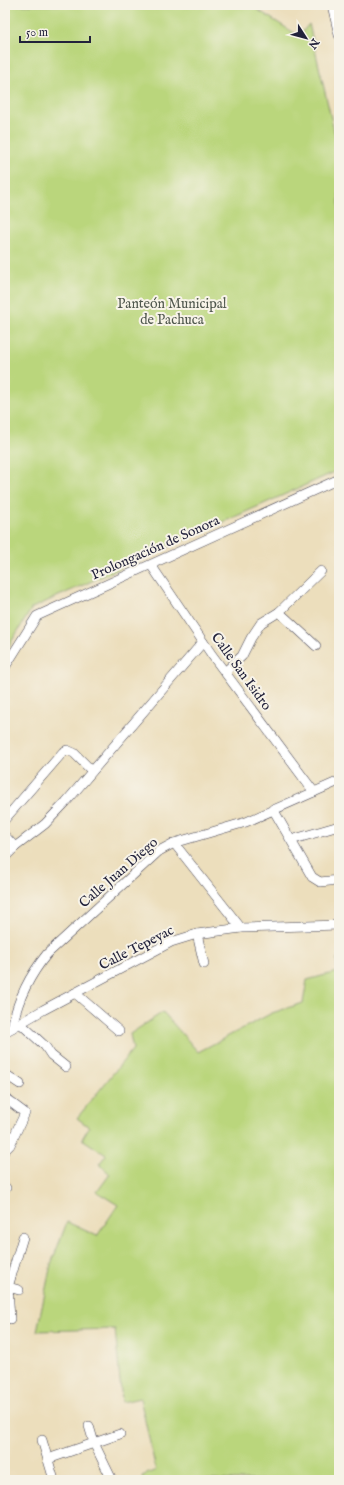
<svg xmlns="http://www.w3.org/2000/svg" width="344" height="1485" font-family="'IM FELL English',serif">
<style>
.green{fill:#bad67c;stroke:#6e7c5c}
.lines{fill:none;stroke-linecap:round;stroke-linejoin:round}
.minor-casing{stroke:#403e4e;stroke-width:10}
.minor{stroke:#fff;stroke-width:9}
.labels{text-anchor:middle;stroke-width:4;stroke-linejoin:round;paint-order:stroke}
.park-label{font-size:14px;fill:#50584e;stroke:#f7f3e8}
.street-label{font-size:14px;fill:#22223b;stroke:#f7f3e8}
</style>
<rect width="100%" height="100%" fill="#f7f3e8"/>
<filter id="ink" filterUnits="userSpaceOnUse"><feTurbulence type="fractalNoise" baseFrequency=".025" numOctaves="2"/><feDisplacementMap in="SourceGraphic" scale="8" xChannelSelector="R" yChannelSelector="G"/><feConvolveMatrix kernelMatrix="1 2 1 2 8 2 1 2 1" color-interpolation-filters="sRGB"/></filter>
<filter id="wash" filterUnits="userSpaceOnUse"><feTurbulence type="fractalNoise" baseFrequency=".012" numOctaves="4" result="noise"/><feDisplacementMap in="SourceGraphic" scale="16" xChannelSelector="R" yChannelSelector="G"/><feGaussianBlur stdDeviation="0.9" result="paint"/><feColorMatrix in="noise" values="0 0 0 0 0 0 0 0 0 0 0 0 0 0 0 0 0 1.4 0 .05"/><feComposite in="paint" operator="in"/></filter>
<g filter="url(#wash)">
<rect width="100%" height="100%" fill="#ecdebc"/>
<g class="green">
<path d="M5 5H250L299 36 309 24 339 152V470L32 608 5 652Z"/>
<path d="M337 958H339V1480H143L142 1476 156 1470 140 1398 122 1402 115 1329 37 1331 51 1264 67 1222 97 1236 118 1205 97 1192 110 1174 99 1164 106 1155 82 1139 89 1127 77 1118 133 1049 130 1034 163 1012 198 1052 272 1013 303 1003 307 980 337 972Z"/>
</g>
</g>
<g filter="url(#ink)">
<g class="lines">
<defs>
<g id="minor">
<path d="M332 5 339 35"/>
<path d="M151 565 212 655 314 792"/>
<path d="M279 612 316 646"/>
<path d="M5 667 37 616 339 479"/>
<path d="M225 672 242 656 251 638 261 623 279 612 321 571"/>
<path d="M273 809 312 877 320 882 339 880"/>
<path d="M5 819 63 752 67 750 74 753 92 771"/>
<path d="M5 836 15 847"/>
<path d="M291 840 339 826"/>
<path d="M174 843 241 928"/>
<path d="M5 857 15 847 45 824 66 802 203 642"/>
<path d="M197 934 204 964"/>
<path d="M75 993 119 1031"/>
<path d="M20 1023 45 1046 51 1055 66 1067"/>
<path d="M12 1028C17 1001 30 975 47 954L159 851 174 843 246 822 339 781"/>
<path d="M5 1032 43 1010 171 942 197 934 241 928 339 925"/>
<path d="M5 1074 20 1084"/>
<path d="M5 1098 25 1113 10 1145 5 1150"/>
<path d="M5 1187 6 1188"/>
<path d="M5 1286 19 1290"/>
<path d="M10 1319 8 1287 23 1237"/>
<path d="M89 1426 94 1443 112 1480"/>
<path d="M42 1440 54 1480"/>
<path d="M48 1459 120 1434"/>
</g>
</defs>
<use href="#minor" class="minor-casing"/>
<use href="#minor" class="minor"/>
</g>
</g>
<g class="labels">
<g class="park-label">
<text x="172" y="308">Panteón Municipal<tspan x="172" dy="16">de Pachuca</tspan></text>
</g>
<g class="street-label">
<text transform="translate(155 547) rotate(-24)" y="5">Prolongación de Sonora</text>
<text transform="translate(242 671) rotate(54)" y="5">Calle San Isidro</text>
<text transform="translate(118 872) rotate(-41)" y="5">Calle Juan Diego</text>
<text transform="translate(136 947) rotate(-27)" y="5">Calle Tepeyac</text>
</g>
</g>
<rect width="344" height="1485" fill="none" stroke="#f7f3e8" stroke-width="20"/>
<g transform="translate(306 38) rotate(126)" stroke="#f7f3e8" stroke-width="3" paint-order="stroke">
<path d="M0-3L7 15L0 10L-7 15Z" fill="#22223b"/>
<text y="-6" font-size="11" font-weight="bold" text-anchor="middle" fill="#22223b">N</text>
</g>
<path d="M20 36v6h70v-6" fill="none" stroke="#22223b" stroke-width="2"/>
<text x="26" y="36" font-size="12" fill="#22223b" stroke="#f7f3e8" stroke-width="3" paint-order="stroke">50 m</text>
</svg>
